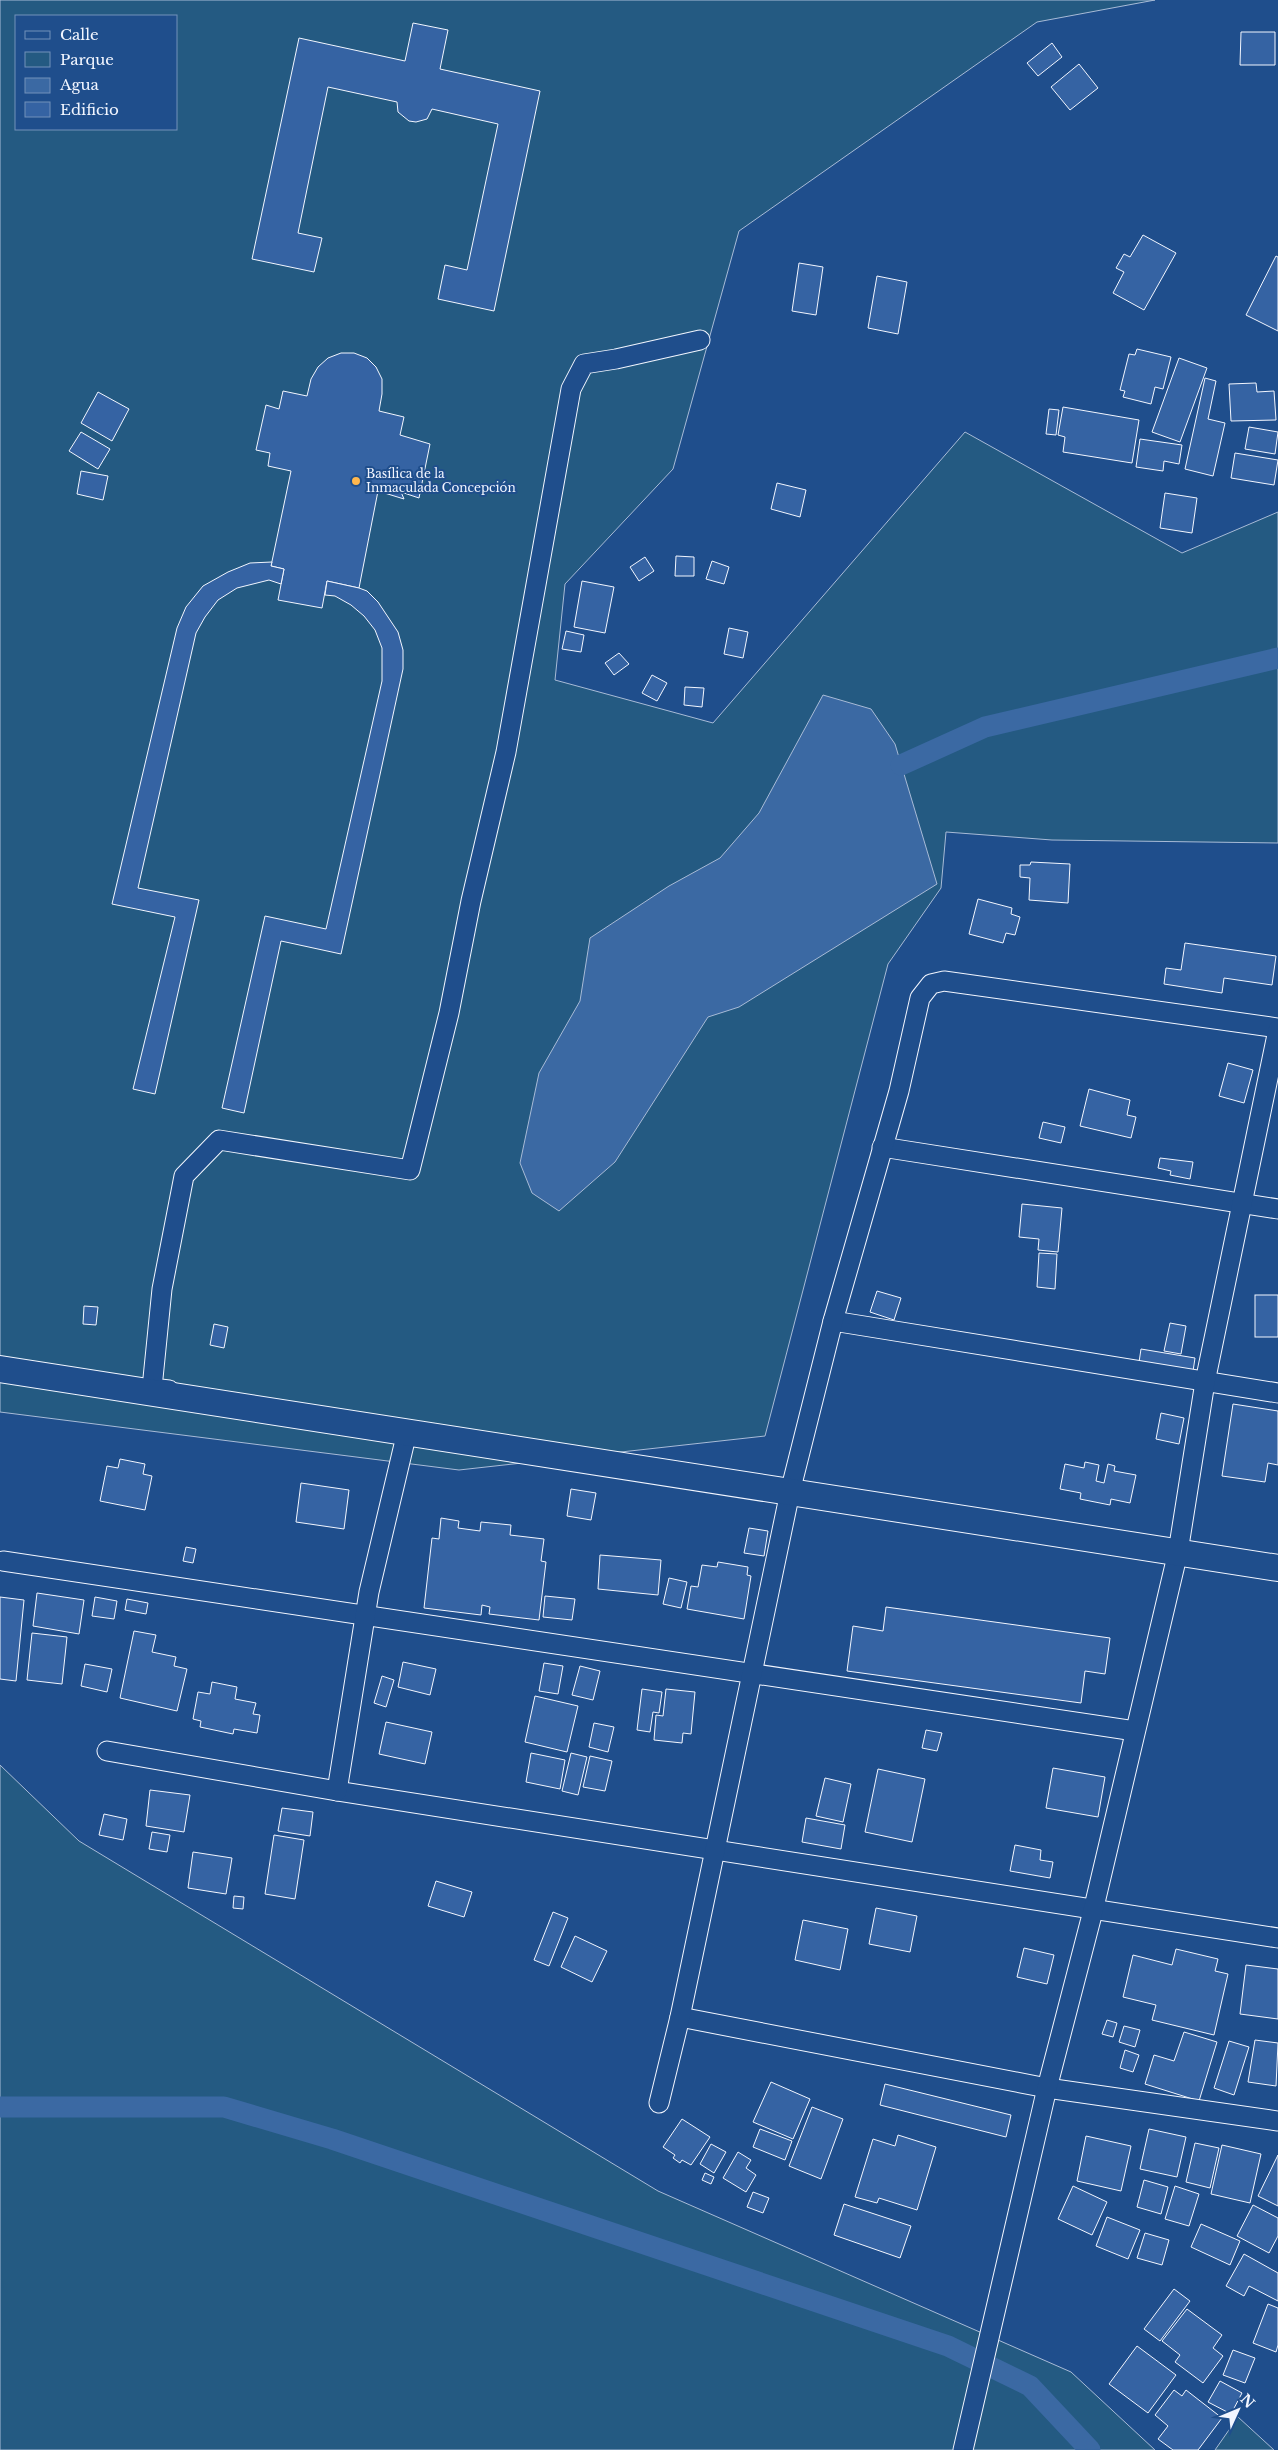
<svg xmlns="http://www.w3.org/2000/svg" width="1278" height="2450" font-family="'Libre Baskerville',serif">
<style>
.green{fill:#245a82;stroke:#a8bbd7;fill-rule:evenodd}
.water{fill:#3b69a3;stroke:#a8bbd7}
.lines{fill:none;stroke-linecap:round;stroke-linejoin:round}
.canal{stroke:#3b69a3;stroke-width:21}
.building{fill:#3563a3;stroke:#f2f6ff}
.street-casing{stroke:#f2f6ff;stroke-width:21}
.secondary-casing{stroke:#f2f6ff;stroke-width:28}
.street{stroke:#1f4e8c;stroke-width:19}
.secondary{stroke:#1f4e8c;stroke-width:26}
.poi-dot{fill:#ffb74d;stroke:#1f4e8c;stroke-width:2}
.labels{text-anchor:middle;stroke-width:4;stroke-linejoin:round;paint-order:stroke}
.poi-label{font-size:12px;fill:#f2f6ff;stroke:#1f4e8c;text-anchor:start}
</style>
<rect width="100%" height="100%" fill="#1f4e8c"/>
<g class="green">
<path d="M0 0H1155L1037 22 739 231 673 469 565 584 555 680 713 723 965 432 1182 553 1278 512V843L1052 840 946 832 941 888 888 964 765 1436 459 1470 0 1412ZM16 16H176V129H16Z"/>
<path d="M0 1765 79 1841 658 2191 1071 2372 1155 2450H0Z"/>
<path d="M1238 2417 1274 2450H1215Z"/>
</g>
<path class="water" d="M823 695 871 709 895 744 937 884 739 1007 708 1017 615 1162 559 1211 532 1193 520 1163 539 1073 580 1001 590 938 669 886 720 858 759 813Z"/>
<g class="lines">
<g class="canal">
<path d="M901 765 985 727 1278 658"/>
<path d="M0 2107H224L332 2139 948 2346 1030 2386 1090 2450"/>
</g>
</g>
<g class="building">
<path d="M413 23 448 30 440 69 540 91 494 311 438 299 445 265 467 270 498 124 432 109 427 119 416 122 409 121 398 112 397 102 328 87 298 233 322 238 314 272 252 259 299 38 405 61Z"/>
<path d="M1241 32H1275V65H1240Z"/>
<path d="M1052 43 1062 57 1038 76 1027 63Z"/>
<path d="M1079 64 1098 88 1070 110 1051 87Z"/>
<path d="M1143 235 1176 253 1144 310 1113 293 1124 272 1116 268 1124 254 1130 257Z"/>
<path d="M1276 256 1278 257V331L1246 315Z"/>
<path d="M799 263 823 267 816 315 792 311Z"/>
<path d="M877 276 907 282 898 334 868 328Z"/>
<path d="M1137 349 1171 357 1163 389 1155 387 1151 404 1123 397 1125 391 1120 390 1129 354 1135 355Z"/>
<path d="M341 353H354L367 358 376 367 382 379V394L379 411 404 417 400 435 430 444 419 498 401 492 404 499 378 491 359 588 327 581 322 608 278 600 284 569 271 566 291 471 268 466 270 453 256 450 266 405 279 409 283 391 307 396 311 379 318 367 328 358Z"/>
<path d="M1179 358 1207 368 1180 442 1152 432Z"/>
<path d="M1205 378 1216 381 1208 419 1225 423 1213 476 1185 469Z"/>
<path d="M1256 383 1257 392 1274 391 1276 420 1231 421 1229 384Z"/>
<path d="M98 392 129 409 112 441 81 423Z"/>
<path d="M1063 407 1139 420 1132 463 1063 452 1065 437 1058 435Z"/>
<path d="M1049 409 1059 410 1056 435 1046 434Z"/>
<path d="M1249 427 1278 432 1275 454 1245 449Z"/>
<path d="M81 432 110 449 98 469 69 451Z"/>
<path d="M1140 439 1182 445 1179 464 1164 461 1163 471 1136 467Z"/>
<path d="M1235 453 1278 460 1274 485 1231 478Z"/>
<path d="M81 471 108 476 103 500 77 494Z"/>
<path d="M777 483 806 490 800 517 771 509Z"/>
<path d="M1165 493 1197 498 1192 533 1160 528Z"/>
<path d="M676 556 694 557V576H675Z"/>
<path d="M645 557 654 571 639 581 630 567Z"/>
<path d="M712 561 729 567 724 584 706 579Z"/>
<path d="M272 562 271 566 284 569 281 584 269 580 237 588 218 600 205 617 196 633 138 888 199 900 155 1094 133 1089 175 917 112 904 177 628 186 607 203 586 228 572 250 563Z"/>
<path d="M327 581 359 588 367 591 378 602 398 632 403 650V669L341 954 281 941 244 1113 222 1108 265 916 326 929 382 681V648L375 630 364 616 351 605 335 596 325 595Z"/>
<path d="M582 581 614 587 605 633 574 627Z"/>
<path d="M729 628 748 632 743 658 724 654Z"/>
<path d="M566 631 584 635 581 652 562 649Z"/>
<path d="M619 653 629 664 614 675 605 663Z"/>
<path d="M652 675 667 683 657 701 642 693Z"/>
<path d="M685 687 704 688 702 707 684 705Z"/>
<path d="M1031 862 1070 864 1068 903 1029 900 1030 878 1020 877V865H1030Z"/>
<path d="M978 899 1012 908 1011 914 1020 917 1015 935 1006 933 1003 943 969 934Z"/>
<path d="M1185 943 1276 956 1272 985 1224 978 1222 993 1164 984 1166 968 1181 970Z"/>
<path d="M1228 1063 1253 1070 1244 1103 1219 1096Z"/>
<path d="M1089 1089 1130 1100 1127 1115 1136 1117 1131 1138 1080 1126Z"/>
<path d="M1043 1122 1065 1127 1061 1143 1039 1138Z"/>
<path d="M1160 1158 1193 1162 1190 1179 1170 1175 1171 1171 1158 1168Z"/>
<path d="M1022 1204 1062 1208 1058 1252 1038 1250 1039 1239 1019 1237Z"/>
<path d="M1039 1253 1057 1254 1055 1289 1037 1287Z"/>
<path d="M877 1291 901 1298 894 1320 870 1312Z"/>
<rect x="1255" y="1295" width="23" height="42"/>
<path d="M84 1306 98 1307 96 1325 83 1324Z"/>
<path d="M1170 1323 1186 1326 1181 1354 1164 1351Z"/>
<path d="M214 1324 228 1327 224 1348 210 1345Z"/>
<path d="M1141 1349 1195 1358 1192 1378 1138 1369Z"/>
<path d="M1233 1404 1278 1411V1465L1268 1463 1265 1482 1222 1476Z"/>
<path d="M1161 1413 1184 1418 1179 1444 1156 1439Z"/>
<path d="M120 1459 145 1464 143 1474 152 1476 145 1510 100 1501 107 1466 118 1468Z"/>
<path d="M1085 1462 1099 1465 1096 1481 1104 1483 1108 1464 1115 1466 1114 1471 1136 1475 1130 1503 1111 1499 1110 1505 1080 1499 1081 1493 1060 1489 1065 1464 1084 1468Z"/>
<path d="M301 1483 349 1490 344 1529 296 1522Z"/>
<path d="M571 1489 596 1493 591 1520 567 1516Z"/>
<path d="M441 1518 459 1521 458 1528 480 1531 481 1522 511 1525 510 1535 544 1539 541 1561 546 1562 539 1620 489 1614 490 1607 482 1605 481 1615 424 1608 432 1538 439 1539Z"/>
<path d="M749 1528 768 1531 764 1556 744 1553Z"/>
<path d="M186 1547 196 1549 193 1563 183 1561Z"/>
<path d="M600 1555 661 1560 658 1595 598 1589Z"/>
<path d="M718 1562 748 1567 747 1575 751 1576 744 1619 687 1609 691 1586 698 1587 702 1565 717 1567Z"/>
<path d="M669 1578 687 1582 681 1608 663 1604Z"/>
<path d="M37 1593 84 1600 79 1634 33 1626Z"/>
<path d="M545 1596 575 1599 572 1620 543 1617Z"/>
<path d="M0 1597 24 1600 16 1681 0 1679Z"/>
<path d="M95 1597 117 1601 114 1619 92 1616Z"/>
<path d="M127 1599 148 1603 146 1614 125 1610Z"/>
<path d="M886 1607 1110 1638 1105 1674 1085 1671 1081 1703 847 1671 853 1626 883 1631Z"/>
<path d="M134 1631 156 1635 152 1652 176 1657 174 1666 187 1669 177 1711 120 1698Z"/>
<path d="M32 1633 67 1637 62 1684 27 1680Z"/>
<path d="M403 1662 436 1669 430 1695 398 1687Z"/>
<path d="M544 1663 563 1666 558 1694 539 1691Z"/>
<path d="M85 1664 112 1669 107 1692 81 1686Z"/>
<path d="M580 1666 600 1671 593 1700 572 1695Z"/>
<path d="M382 1676 394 1680 386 1707 374 1703Z"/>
<path d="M212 1682 237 1687 235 1699 256 1703 253 1714 260 1715 257 1733 234 1729 233 1734 200 1727 201 1721 193 1719 198 1692 210 1694Z"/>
<path d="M642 1689 662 1692 659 1713 653 1712 650 1732 637 1730Z"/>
<path d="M666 1689 695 1692 691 1734 683 1733 682 1743 654 1740 656 1715 663 1716Z"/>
<path d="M535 1696 578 1706 567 1752 525 1742Z"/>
<path d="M386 1722 432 1732 425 1764 379 1754Z"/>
<path d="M594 1723 614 1727 608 1752 589 1747Z"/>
<path d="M926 1730 942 1733 937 1751 922 1748Z"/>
<path d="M531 1753 565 1760 560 1789 526 1782Z"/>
<path d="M571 1753 587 1757 578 1795 562 1791Z"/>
<path d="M590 1756 612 1761 605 1791 583 1787Z"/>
<path d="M1053 1768 1105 1777 1098 1817 1046 1808Z"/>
<path d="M878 1769 925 1779 912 1842 865 1832Z"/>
<path d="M825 1778 851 1784 843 1822 816 1816Z"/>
<path d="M150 1790 190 1795 184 1832 146 1826Z"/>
<path d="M282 1808 313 1812 310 1836 278 1831Z"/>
<path d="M104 1814 127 1819 123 1840 99 1835Z"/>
<path d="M806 1818 845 1825 841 1849 802 1842Z"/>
<path d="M152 1832 170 1835 167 1852 149 1849Z"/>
<path d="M274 1835 304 1840 295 1899 265 1894Z"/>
<path d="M1015 1845 1041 1850 1040 1860 1053 1862 1050 1878 1010 1871Z"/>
<path d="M193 1852 232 1858 226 1894 188 1888Z"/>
<path d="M436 1881 472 1892 464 1917 428 1906Z"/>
<path d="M234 1896 244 1897 243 1909 233 1908Z"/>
<path d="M876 1908 917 1916 910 1952 869 1944Z"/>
<path d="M553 1912 568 1918 549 1966 534 1960Z"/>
<path d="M803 1920 848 1929 840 1970 795 1960Z"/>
<path d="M575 1936 607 1951 592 1982 561 1967Z"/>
<path d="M1024 1948 1054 1955 1047 1984 1017 1977Z"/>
<path d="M1176 1949 1218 1959 1215 1971 1228 1974 1214 2035 1152 2020 1156 2005 1123 1997 1133 1955 1172 1965Z"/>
<path d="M1246 1965 1278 1969V2019L1240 2014Z"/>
<path d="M1107 2020 1117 2023 1113 2037 1102 2034Z"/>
<path d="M1124 2026 1140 2030 1135 2047 1119 2042Z"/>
<path d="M1184 2032 1217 2042 1199 2101 1145 2084 1154 2055 1174 2061Z"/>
<path d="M1255 2040 1278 2043 1276 2086 1248 2082Z"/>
<path d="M1229 2041 1249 2047 1234 2095 1214 2088Z"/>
<path d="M1125 2050 1139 2055 1133 2072 1120 2068Z"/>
<path d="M771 2082 810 2099 793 2139 753 2122Z"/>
<path d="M885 2084 1011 2115 1006 2137 880 2105Z"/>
<path d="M812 2107 843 2119 821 2179 789 2166Z"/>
<path d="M682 2119 710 2137 691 2165 682 2160 680 2163 673 2158 675 2155 663 2147Z"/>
<path d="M760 2129 792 2141 785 2160 753 2147Z"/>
<path d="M1149 2129 1186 2137 1177 2177 1140 2169Z"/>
<path d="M898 2135 936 2147 917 2210 879 2198 877 2203 855 2197 873 2139 895 2146Z"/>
<path d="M1086 2136 1131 2146 1121 2191 1077 2181Z"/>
<path d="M1195 2143 1219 2148 1210 2188 1186 2182Z"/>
<path d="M711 2144 726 2152 714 2173 700 2164Z"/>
<path d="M1222 2145 1261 2154 1250 2203 1211 2194Z"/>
<path d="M738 2152 751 2160 746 2168 756 2175 746 2192 723 2178Z"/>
<path d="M1278 2155V2206L1258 2196Z"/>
<path d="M705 2173 714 2177 711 2184 702 2180Z"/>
<path d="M1144 2180 1168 2187 1161 2214 1137 2207Z"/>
<path d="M1073 2186 1107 2202 1092 2235 1058 2219Z"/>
<path d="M1175 2186 1199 2194 1189 2226 1165 2219Z"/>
<path d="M753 2192 769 2198 763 2213 747 2207Z"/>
<path d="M844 2204 911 2226 900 2258 834 2235Z"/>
<path d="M1253 2205 1278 2218V2236L1269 2253 1237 2236Z"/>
<path d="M1107 2217 1140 2230 1128 2259 1096 2246Z"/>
<path d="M1201 2224 1240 2241 1230 2265 1191 2247Z"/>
<path d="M1145 2233 1169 2240 1162 2265 1137 2258Z"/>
<path d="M1244 2254 1278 2273V2301L1249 2286 1244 2296 1226 2286Z"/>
<path d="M1174 2289 1190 2301 1160 2341 1144 2329Z"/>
<path d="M1268 2304 1278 2308V2345L1276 2352 1253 2343Z"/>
<path d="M1187 2309 1222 2335 1213 2348 1223 2356 1203 2383 1175 2362 1180 2355 1162 2341Z"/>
<path d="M1137 2346 1176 2375 1148 2413 1109 2384Z"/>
<path d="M1233 2350 1255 2358 1245 2383 1223 2375Z"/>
<path d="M1220 2381 1242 2393 1231 2414 1208 2402Z"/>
<path d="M1174 2390 1182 2396 1186 2390 1222 2418 1198 2450H1173L1158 2439 1168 2426 1155 2415Z"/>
</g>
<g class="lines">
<defs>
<g id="street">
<path d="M882 1147 1278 1209"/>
<path d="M833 1321 1278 1393"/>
<path d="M169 1390 152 1388 162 1289 184 1176 219 1140 410 1170 449 1013 471 901 506 752 571 389 584 364 616 359 700 340"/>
<path d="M3 1561 1135 1731"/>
<path d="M107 1751 337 1791 1278 1938"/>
<path d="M337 1791 369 1592 407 1432"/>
<path d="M680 2017 1047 2088 1278 2121"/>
<path d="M659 2103 680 2017 790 1492 833 1321 899 1091 920 998 931 984 944 981 1278 1028"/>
<path d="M963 2450 1047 2088 1093 1911 1178 1552 1205 1382 1278 1030"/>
</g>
<path id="secondary" d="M0 1369 1278 1568"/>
</defs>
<use href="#street" class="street-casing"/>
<use href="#secondary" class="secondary-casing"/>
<use href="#street" class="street"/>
<use href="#secondary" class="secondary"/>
</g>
<circle class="poi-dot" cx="356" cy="481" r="5"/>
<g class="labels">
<g class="poi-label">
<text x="366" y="478">Basílica de la<tspan x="366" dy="14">Inmaculada Concepción</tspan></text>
</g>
</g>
<rect x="15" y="15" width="162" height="115" fill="#1f4e8c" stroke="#7391ba"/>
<rect x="25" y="31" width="25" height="8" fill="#1f4e8c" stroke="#7391ba"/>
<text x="60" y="40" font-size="15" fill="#f2f6ff">Calle</text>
<rect x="25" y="52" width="25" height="15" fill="#245a82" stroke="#7391ba"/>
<text x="60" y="65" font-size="15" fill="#f2f6ff">Parque</text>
<rect x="25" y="78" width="25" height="15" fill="#3b69a3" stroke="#7391ba"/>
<text x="60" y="90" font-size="15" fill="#f2f6ff">Agua</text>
<rect x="25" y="102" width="25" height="15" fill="#3563a3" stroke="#7391ba"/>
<text x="60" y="115" font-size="15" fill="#f2f6ff">Edificio</text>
<g transform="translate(1238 2410) rotate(46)" stroke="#1f4e8c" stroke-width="4" paint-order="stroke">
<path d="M0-4L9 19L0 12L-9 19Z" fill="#f2f6ff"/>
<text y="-8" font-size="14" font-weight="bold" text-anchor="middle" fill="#f2f6ff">N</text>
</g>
</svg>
